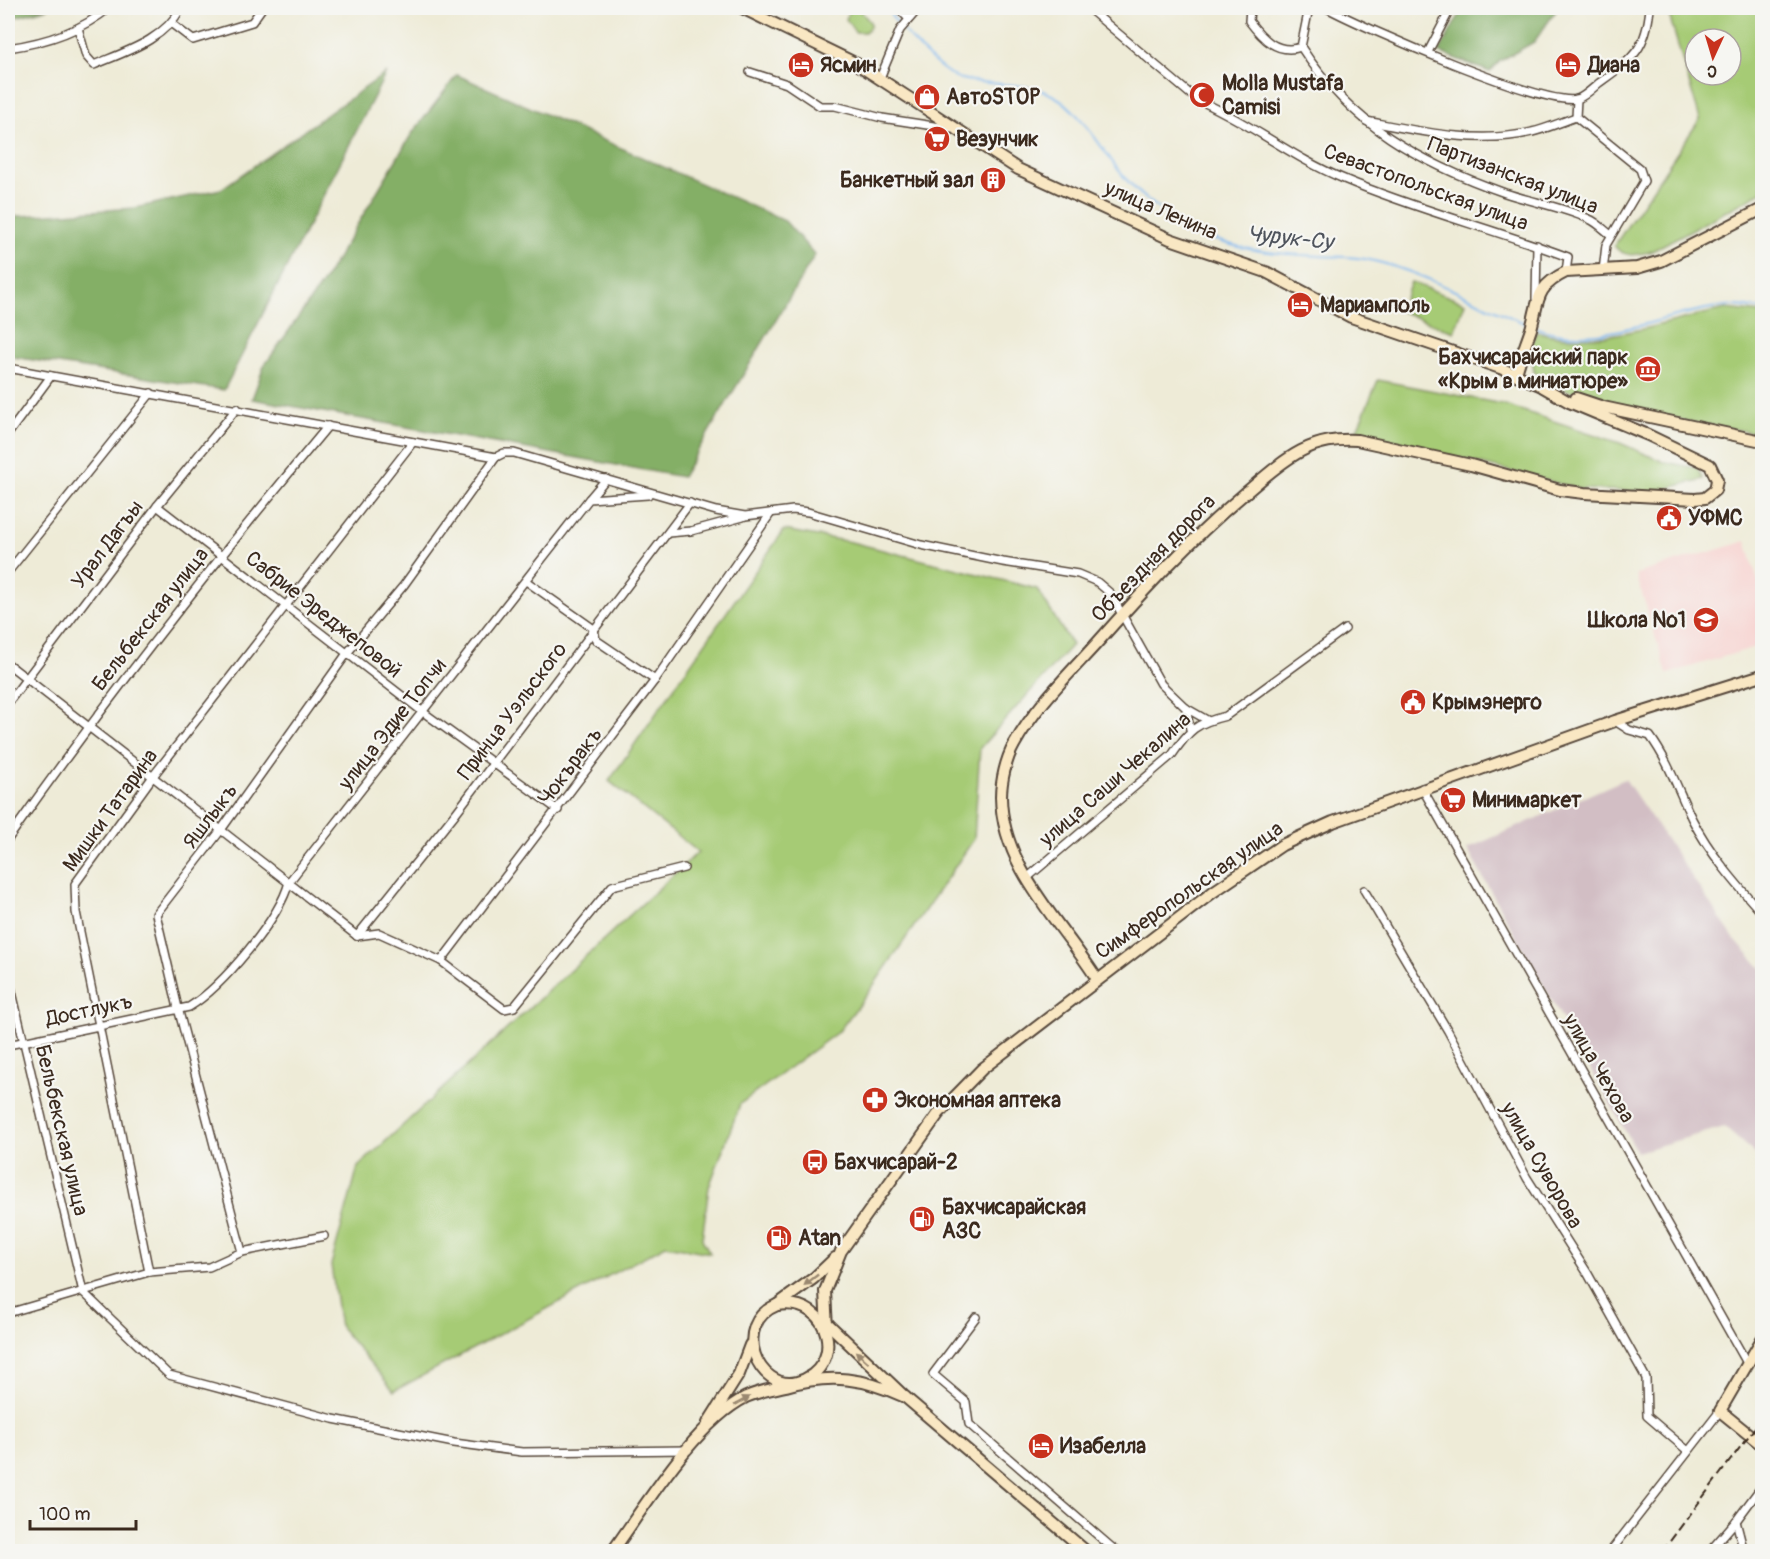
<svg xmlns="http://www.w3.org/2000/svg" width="1770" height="1559" font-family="Pangolin,sans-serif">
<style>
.built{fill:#f7d0ce}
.industrial{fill:#d2bec4}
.green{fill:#a6cb75;stroke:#707a4a;stroke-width:1.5;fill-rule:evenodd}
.forest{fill:#84af66;stroke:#606c42;stroke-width:1.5}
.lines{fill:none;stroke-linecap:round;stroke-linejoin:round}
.stream{stroke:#7fb7ef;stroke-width:2}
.minor-casing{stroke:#56473a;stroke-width:10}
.secondary-casing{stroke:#56473a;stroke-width:14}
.minor{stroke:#fff;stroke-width:7}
.secondary{stroke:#f9e7c3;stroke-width:10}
.rail{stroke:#3b2a1e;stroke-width:2;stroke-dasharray:9 4.5;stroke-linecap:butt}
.oneway{fill:#9a8870}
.labels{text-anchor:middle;stroke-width:4.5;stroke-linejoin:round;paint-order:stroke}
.poi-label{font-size:21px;font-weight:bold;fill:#3b2a1e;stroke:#f6f6f2;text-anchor:start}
.street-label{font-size:21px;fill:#3b2a1e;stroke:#f6f6f2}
.water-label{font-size:22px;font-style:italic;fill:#4f545d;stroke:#f6f6f2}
</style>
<rect width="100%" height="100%" fill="#f6f6f2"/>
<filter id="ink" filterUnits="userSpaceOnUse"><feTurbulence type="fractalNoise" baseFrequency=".0167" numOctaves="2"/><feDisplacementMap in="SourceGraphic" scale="12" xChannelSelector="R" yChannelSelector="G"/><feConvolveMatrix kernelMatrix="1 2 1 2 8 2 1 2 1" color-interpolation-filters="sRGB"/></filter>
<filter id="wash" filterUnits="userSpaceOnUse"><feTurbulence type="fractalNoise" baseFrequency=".008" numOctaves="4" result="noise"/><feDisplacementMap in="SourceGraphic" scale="24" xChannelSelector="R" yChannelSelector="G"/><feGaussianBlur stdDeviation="1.35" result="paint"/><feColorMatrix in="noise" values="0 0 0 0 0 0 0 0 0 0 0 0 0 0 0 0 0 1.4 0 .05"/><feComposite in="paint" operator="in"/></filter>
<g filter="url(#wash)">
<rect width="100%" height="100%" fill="#eeebd7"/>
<path class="built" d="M1746 541 1762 594V645L1667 674 1636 574Z"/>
<path class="industrial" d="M1625 779 1733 937 1762 969V1160L1724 1127 1637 1152 1467 849Z"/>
<g class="green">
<path d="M1667 8H1762V192L1650 252C1635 255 1625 258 1614 246L1700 119ZM1695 39H1731V75H1695Z"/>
<path d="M859 9 870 22V27L865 32H855L846 19 850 10Z"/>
<path d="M1411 282 1465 303 1454 332 1400 311Z"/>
<path d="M1726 309 1762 313V434C1696 421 1589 412 1534 372L1531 346 1536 331C1594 351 1668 320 1726 309Z"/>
<path d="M1378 380 1502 404 1620 443 1664 462 1697 468 1703 479 1653 492 1580 489 1356 432Z"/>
<path d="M784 530 851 542 1037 589 1072 645 980 748 974 839 873 986 839 1031 740 1104 709 1187 702 1239 710 1253 666 1245 394 1391 340 1327 331 1265 358 1167 698 852 609 781Z"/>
</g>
<g class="forest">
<path d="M8 8H49L8 19Z"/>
<path d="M1463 8H1558L1534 42 1500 61 1490 72 1439 52Z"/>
<path d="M386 73 224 390 8 356V217L135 208 221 189Z"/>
<path d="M457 75 785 221 815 255 682 477 252 399 264 366 323 282 411 135Z"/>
</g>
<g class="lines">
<g class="stream">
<path d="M886 8C898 26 940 74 961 79 990 86 1026 81 1054 96 1080 109 1105 155 1125 178 1143 199 1171 219 1197 232 1235 251 1277 254 1320 256 1336 257 1354 256 1370 260 1425 272 1476 303 1529 325"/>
<path d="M1534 327C1597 352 1663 312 1725 306 1737 305 1751 308 1762 309"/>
</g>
</g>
</g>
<g filter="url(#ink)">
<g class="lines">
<defs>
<g id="minor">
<path d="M898 8 909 19"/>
<path d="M1088 8 1196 99C1248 121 1292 158 1344 179 1417 210 1494 229 1568 257L1566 272"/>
<path d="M1250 8 1249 21C1262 38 1277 55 1301 47L1309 8"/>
<path d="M1327 8C1362 27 1544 107 1577 99 1584 97 1593 88 1599 83 1632 59 1646 51 1650 8"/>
<path d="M172 24 193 40 252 22 262 8"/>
<path d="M78 28 86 56 94 65C127 51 164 40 181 8"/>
<path d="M1301 47C1351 125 1420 163 1505 193 1532 202 1563 207 1589 219 1597 222 1604 230 1611 235"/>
<path d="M8 48C43 43 81 31 109 8"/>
<path d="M1428 52 1451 8"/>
<path d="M750 72 787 84 820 106H835L882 118 953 129"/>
<path d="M880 78 900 30 919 8"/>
<path d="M1577 99 1576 117 1640 169 1644 181 1606 245 1603 271"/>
<path d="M1366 121C1419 131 1478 145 1532 132 1546 129 1561 122 1576 117"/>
<path d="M1761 248H1762"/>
<path d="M1536 299 1537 245"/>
<path d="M8 368 496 457 504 453H514L716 511 745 516 793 510 808 512 921 545 1003 562 1078 574 1097 582 1110 593 1161 684 1186 708 1207 720"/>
<path d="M8 434 51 376"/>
<path d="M589 499 606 479"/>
<path d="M157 506 423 712 558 810"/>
<path d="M668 533 691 531 743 517"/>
<path d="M8 572 151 393"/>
<path d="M526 581 594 629 596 640 655 680"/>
<path d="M8 664 357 936"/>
<path d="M8 703 157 506 237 408"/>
<path d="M1186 708 1190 729"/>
<path d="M1615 721 1629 730 1650 736C1669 762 1678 790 1692 819 1709 853 1737 885 1762 913"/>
<path d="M1422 788 1747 1363"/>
<path d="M8 839C108 697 216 560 328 426"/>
<path d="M1027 878 1172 755C1189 730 1196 723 1226 716L1345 629"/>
<path d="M1364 890 1448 1031 1527 1178 1588 1274 1646 1378 1647 1416 1688 1451"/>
<path d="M357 936 379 933 441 961 655 680 771 513"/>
<path d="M357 936 455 814 690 503"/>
<path d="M441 961 504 1009 514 1007 612 886 684 868"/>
<path d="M8 975 83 1292 169 1375 333 1419 454 1443 522 1452 688 1450"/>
<path d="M8 1045 189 1007C222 987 280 918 289 882L589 499 648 495"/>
<path d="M242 1252 178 1008 156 914 221 830 348 652 404 585 496 457"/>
<path d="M149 1272 76 912 75 884 154 775 413 442"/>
<path d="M8 1313 149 1272 209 1267 242 1252 324 1236"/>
<path d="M976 1317 933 1374 966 1402 969 1424 1117 1552"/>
<path d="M1736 1521 1744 1552"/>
<path d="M1610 1552 1720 1411"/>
<path d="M1709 1552 1736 1521 1762 1486"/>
</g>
<g id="secondary">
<path d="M742 8 857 64 1018 169 1170 239 1266 272 1351 317 1500 368 1549 389"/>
<path d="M1516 374C1520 358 1526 344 1531 329 1539 300 1535 287 1566 272L1637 268 1661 261 1762 209"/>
<path d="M1576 398 1603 407 1762 441"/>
<path d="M1097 979C1062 923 1002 868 1001 797 1001 781 1006 759 1014 745 1035 707 1068 675 1097 643 1143 591 1190 540 1243 495 1261 480 1280 462 1301 451 1320 441 1336 439 1357 440L1471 465 1560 490 1584 493 1695 499 1705 498 1715 490 1717 480 1710 465 1648 435 1569 402 1543 387"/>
<path d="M777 1305C833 1296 846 1369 797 1382 758 1392 730 1324 777 1305Z"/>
<path d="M777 1305 814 1278 835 1258"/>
<path d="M824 1320 905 1397 1087 1552"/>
<path d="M827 1329 825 1291 841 1251 939 1113 982 1069 1213 892 1282 845 1333 822 1615 721 1762 675"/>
<path d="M1762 1339 1720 1411 1762 1445"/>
<path d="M708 1423 739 1374 750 1345"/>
<path d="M612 1552C645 1506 696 1422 746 1397 759 1391 773 1389 786 1386 831 1373 864 1378 905 1397"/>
</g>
</defs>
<use href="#minor" class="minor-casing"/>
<use href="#secondary" class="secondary-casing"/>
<use href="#minor" class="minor"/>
<use href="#secondary" class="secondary"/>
<path class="rail" d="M1662 1552 1762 1418"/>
</g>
<defs><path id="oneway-solid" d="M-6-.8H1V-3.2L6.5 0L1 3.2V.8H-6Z" transform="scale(1.5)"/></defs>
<g class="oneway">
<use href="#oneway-solid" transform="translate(811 1280) rotate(142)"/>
<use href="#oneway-solid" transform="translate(862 1357) rotate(-138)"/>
<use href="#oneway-solid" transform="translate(742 1401) rotate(-29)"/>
</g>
</g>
<defs>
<symbol id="hotel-disc" viewBox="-11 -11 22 22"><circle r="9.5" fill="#c8321e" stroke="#f6f6f2"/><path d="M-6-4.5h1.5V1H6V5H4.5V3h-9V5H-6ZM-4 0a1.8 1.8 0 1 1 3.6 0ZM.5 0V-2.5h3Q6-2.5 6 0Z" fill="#fff"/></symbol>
<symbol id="mosque-disc" viewBox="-11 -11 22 22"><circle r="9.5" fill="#c8321e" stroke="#f6f6f2"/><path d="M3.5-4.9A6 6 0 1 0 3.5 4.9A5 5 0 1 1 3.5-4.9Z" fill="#fff"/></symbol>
<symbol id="shop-disc" viewBox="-11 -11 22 22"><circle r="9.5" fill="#c8321e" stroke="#f6f6f2"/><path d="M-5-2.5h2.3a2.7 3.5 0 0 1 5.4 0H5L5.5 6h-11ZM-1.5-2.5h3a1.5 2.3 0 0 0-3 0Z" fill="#fff"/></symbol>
<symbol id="supermarket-disc" viewBox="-11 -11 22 22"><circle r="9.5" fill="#c8321e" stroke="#f6f6f2"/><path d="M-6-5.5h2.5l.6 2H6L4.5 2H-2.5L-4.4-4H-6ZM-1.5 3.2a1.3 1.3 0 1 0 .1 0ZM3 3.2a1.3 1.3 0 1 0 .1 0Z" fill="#fff"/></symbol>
<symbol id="building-disc" viewBox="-11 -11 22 22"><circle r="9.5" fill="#c8321e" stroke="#f6f6f2"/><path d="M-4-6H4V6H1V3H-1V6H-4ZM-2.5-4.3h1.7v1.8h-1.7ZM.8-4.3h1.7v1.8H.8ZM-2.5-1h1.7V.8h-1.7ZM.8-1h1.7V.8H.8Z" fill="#fff"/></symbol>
<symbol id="museum-disc" viewBox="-11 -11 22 22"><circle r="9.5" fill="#c8321e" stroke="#f6f6f2"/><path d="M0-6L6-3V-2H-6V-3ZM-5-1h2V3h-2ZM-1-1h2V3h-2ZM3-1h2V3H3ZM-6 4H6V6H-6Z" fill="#fff"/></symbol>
<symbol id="civic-disc" viewBox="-11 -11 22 22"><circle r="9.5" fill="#c8321e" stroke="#f6f6f2"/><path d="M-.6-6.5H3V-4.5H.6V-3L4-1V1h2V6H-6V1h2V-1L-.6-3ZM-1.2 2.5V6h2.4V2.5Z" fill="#fff"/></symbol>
<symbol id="school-disc" viewBox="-11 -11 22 22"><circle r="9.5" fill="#c8321e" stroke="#f6f6f2"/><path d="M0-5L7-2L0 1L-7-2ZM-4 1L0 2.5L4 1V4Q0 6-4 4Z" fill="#fff"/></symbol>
<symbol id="pharmacy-disc" viewBox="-11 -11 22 22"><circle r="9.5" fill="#c8321e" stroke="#f6f6f2"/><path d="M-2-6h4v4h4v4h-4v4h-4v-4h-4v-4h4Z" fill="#fff"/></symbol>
<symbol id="bus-disc" viewBox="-11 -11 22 22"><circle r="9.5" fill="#c8321e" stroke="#f6f6f2"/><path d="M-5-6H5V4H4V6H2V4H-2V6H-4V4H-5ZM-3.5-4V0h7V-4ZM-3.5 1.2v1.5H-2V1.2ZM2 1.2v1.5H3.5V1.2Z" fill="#fff"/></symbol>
<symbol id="fuel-disc" viewBox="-11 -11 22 22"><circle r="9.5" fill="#c8321e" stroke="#f6f6f2"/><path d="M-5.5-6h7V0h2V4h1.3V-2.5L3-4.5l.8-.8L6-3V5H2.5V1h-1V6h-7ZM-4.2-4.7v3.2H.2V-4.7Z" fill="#fff"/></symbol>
</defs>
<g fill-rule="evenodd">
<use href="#hotel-disc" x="786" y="50" width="30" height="30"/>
<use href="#hotel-disc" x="1553" y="50" width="30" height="30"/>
<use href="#mosque-disc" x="1187" y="80" width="30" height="30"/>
<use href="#shop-disc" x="912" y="82" width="30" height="30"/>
<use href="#supermarket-disc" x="922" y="124" width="30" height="30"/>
<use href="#building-disc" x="978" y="165" width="30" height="30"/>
<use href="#hotel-disc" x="1285" y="290" width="30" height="30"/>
<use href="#museum-disc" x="1633" y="354" width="30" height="30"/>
<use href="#civic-disc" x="1654" y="503" width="30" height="30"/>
<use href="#school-disc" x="1691" y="605" width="30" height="30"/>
<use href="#civic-disc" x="1398" y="687" width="30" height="30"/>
<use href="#supermarket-disc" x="1438" y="785" width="30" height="30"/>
<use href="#pharmacy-disc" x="860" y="1085" width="30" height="30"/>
<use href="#bus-disc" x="800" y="1147" width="30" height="30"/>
<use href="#fuel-disc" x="907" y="1204" width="30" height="30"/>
<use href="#fuel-disc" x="764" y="1223" width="30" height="30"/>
<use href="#hotel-disc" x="1026" y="1431" width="30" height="30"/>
</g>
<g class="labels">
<g class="poi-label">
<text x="820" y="72">Ясмин</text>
<text x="1588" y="72">Диана</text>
<text x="1222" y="90">Molla Mustafa<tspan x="1222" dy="24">Camisi</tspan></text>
<text x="946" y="104">АвтоSTOP</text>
<text x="956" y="146">Везунчик</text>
<text x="974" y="187" text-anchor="end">Банкетный зал</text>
<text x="1320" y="312">Мариамполь</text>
<text x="1628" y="364" text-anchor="end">Бахчисарайский парк<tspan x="1628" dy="24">«Крым в миниатюре»</tspan></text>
<text x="1688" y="525">УФМС</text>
<text x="1686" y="627" text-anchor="end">Школа №1</text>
<text x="1432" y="709">Крымэнерго</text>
<text x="1472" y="807">Минимаркет</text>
<text x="894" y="1107">Экономная аптека</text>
<text x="834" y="1169">Бахчисарай-2</text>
<text x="942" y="1214">Бахчисарайская<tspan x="942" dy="24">АЗС</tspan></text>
<text x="798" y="1245">Atan</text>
<text x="1060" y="1453">Изабелла</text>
</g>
<g class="street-label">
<text transform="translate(1513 175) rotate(21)" y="7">Партизанская улица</text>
<text transform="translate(1426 187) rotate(20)" y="7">Севастопольская улица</text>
<text transform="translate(1161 210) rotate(23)" y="7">улица Ленина</text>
<text transform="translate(107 544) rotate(-53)" y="7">Урал Дагъы</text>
<text transform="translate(1153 558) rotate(-46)" y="7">Объездная дорога</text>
<text transform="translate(324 614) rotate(38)" y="7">Сабрие Эреджеповой</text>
<text transform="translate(150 619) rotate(-52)" y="7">Бельбекская улица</text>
<text transform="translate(512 711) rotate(-53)" y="7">Принца Уэльского</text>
<text transform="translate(392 724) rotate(-52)" y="7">улица Эдие Топчи</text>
<text transform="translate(570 766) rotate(-53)" y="7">Чокъракъ</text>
<text transform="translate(1115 779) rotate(-41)" y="7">улица Саши Чекалина</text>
<text transform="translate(110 810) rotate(-54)" y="7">Мишки Татарина</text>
<text transform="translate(210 816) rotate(-53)" y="7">Яшлыкъ</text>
<text transform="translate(1189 890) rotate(-35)" y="7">Симферопольская улица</text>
<text transform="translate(89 1010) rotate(-12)" y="7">Достлукъ</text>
<text transform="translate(1599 1068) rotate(60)" y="7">улица Чехова</text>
<text transform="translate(62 1130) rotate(77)" y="7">Бельбекская улица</text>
<text transform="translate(1542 1165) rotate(60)" y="7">улица Суворова</text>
</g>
<g class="water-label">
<text transform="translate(1290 237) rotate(6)" y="8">Чурук-Су</text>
</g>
</g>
<rect width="1770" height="1559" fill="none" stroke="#f6f6f2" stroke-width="30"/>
<g transform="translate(1713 57) rotate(184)"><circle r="28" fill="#f6f6f2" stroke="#aba49d" stroke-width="1.5"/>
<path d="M0-4.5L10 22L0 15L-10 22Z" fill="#c8321e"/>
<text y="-9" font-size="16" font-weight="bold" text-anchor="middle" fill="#3b2a1e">С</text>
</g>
<path d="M30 1520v9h106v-9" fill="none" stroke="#3b2a1e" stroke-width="3"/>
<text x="39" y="1520" font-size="18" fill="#3b2a1e" stroke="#f6f6f2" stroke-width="4.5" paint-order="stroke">100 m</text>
</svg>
